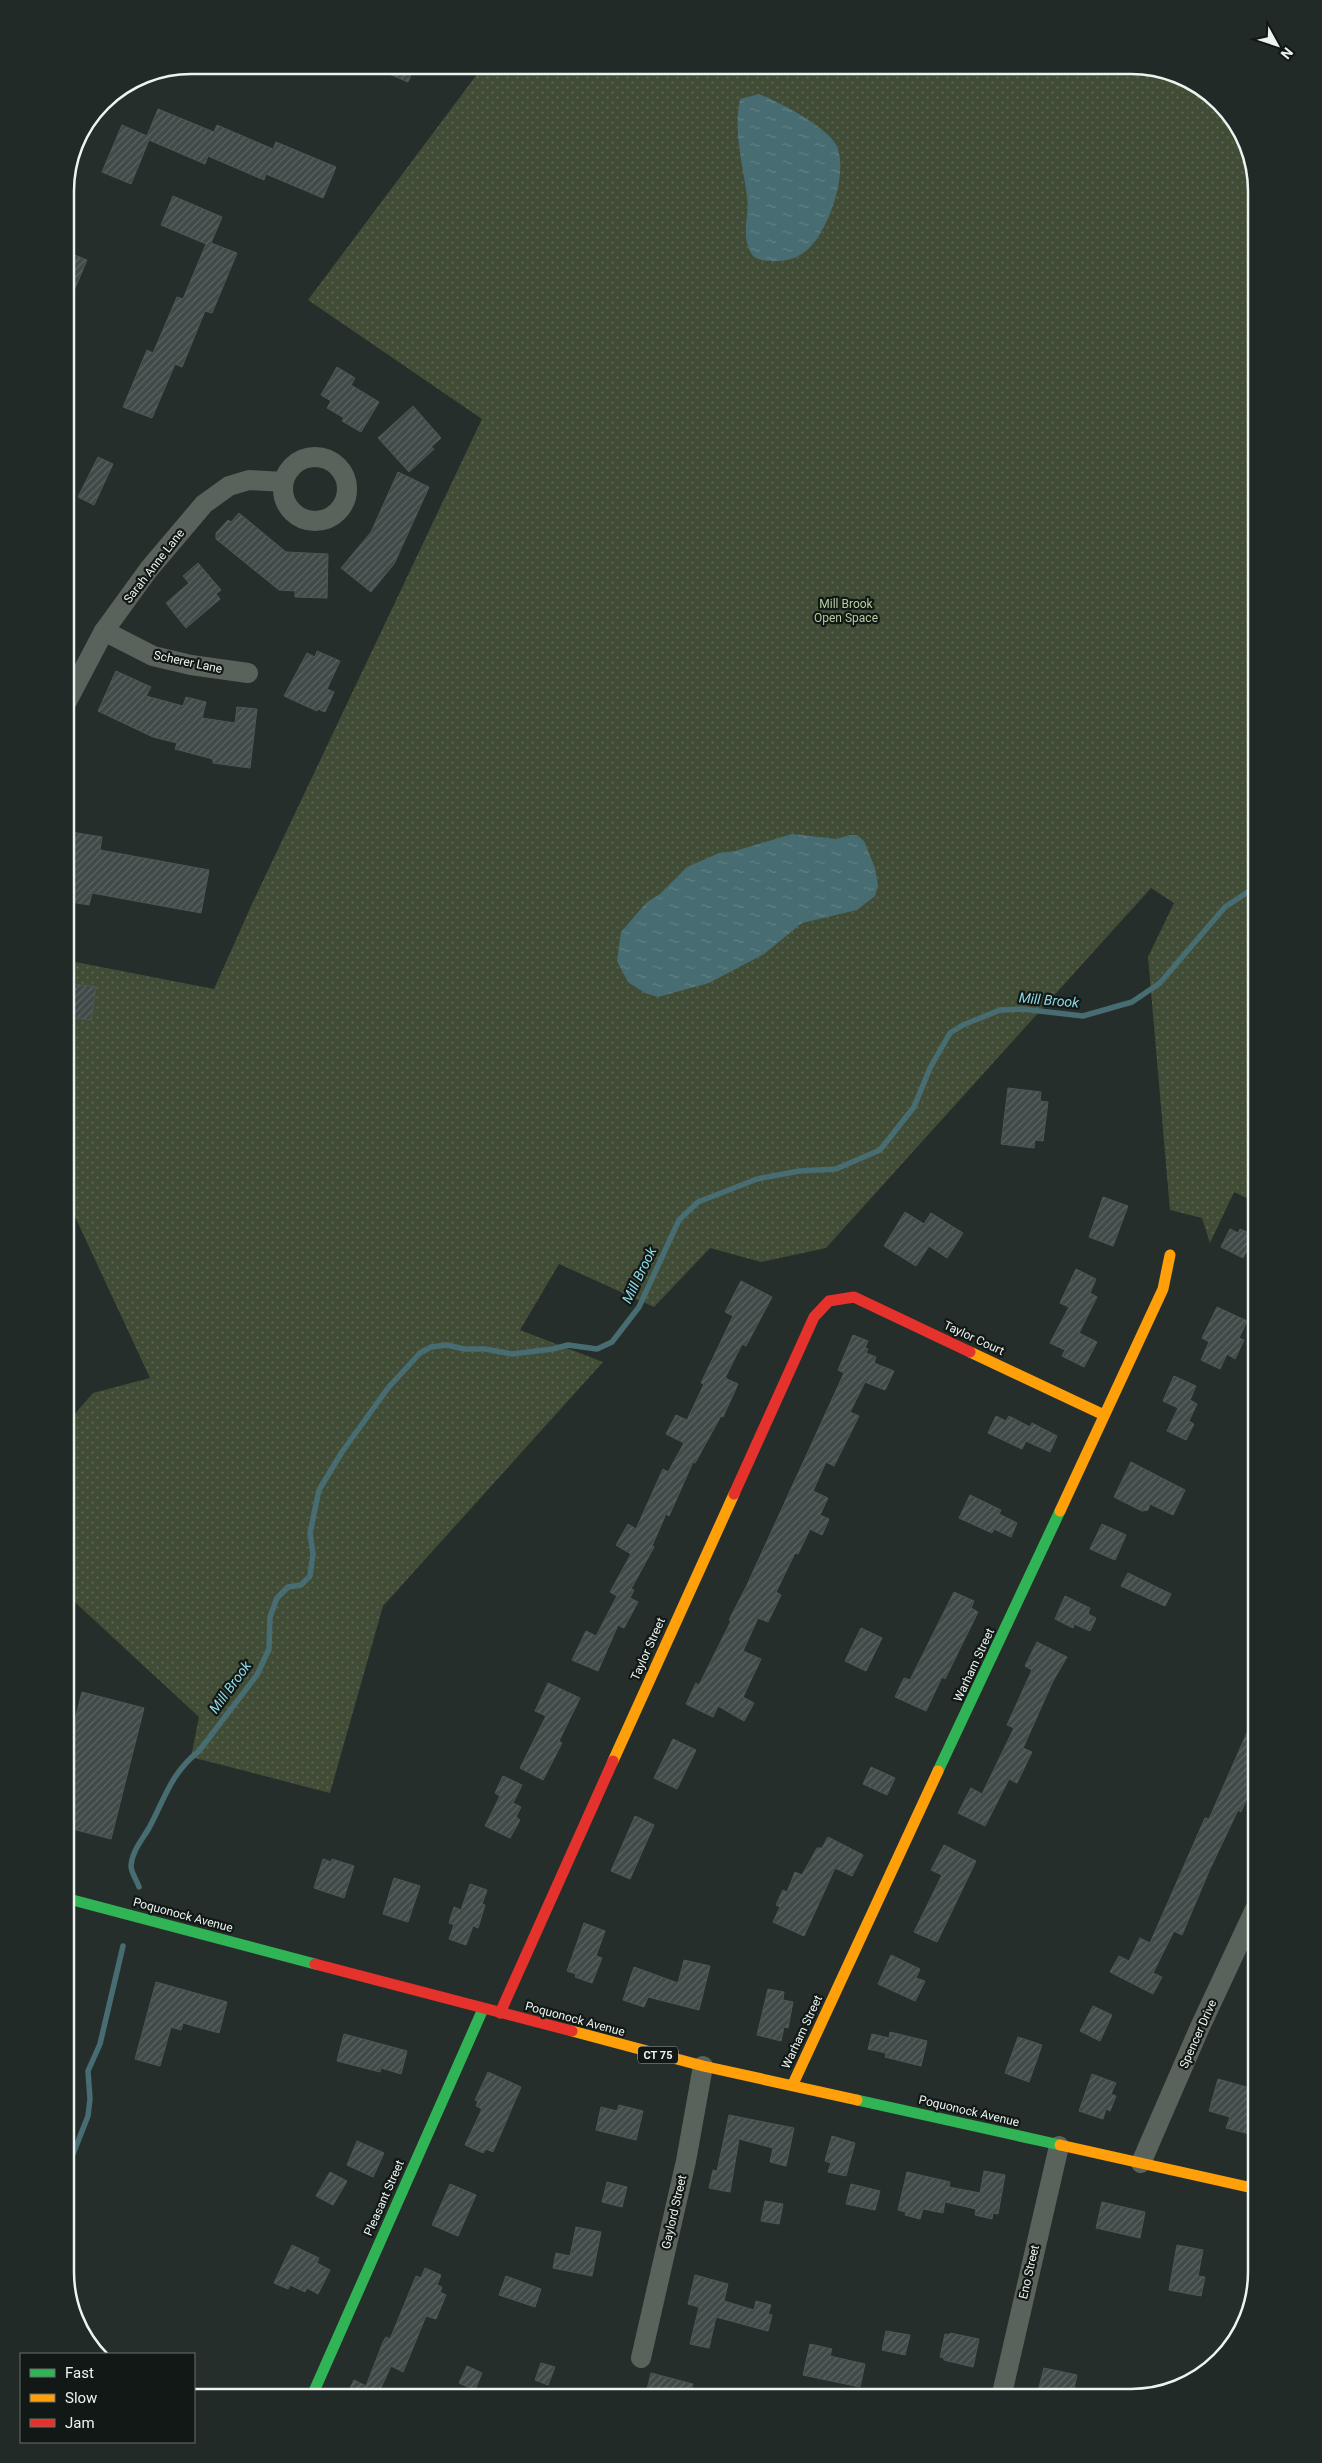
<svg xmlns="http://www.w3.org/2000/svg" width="1322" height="2463" font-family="Roboto,sans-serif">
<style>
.park{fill:url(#park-dots)}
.water{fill:url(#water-ripples)}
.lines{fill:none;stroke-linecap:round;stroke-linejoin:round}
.stream{stroke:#476c71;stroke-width:5.5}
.building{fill:url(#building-hatch);stroke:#4f5655}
.street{stroke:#5a635b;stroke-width:20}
.fast{stroke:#30b455;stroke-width:11}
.slow{stroke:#ff9f0a;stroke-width:11}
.jam{stroke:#e5322d;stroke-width:11}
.labels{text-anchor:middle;stroke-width:4.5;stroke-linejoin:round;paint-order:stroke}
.shield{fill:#111815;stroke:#aab2ae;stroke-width:1}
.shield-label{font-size:11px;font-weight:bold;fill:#ebf4f0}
.street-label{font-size:12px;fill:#ebf4f0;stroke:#111815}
.park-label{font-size:12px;fill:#b5ce9b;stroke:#111815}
.water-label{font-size:14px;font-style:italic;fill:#8fd9e5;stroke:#111815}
.rim{fill:none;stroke:#ebf4f0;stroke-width:2.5}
</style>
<defs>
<pattern id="park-dots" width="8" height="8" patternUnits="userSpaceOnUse" patternTransform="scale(1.25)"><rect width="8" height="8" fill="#414c36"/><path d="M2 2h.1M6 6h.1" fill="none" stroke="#5d6653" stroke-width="1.8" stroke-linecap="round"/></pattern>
<pattern id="water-ripples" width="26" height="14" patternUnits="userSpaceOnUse" patternTransform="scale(1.25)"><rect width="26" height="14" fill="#476c71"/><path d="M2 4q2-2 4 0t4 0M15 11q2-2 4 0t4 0" fill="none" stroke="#628286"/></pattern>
<pattern id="building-hatch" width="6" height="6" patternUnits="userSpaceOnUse" patternTransform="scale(1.25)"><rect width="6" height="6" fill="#404a48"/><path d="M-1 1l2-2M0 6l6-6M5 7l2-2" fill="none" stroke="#5c6563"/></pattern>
</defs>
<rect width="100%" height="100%" fill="#262e2b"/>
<path class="park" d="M484 65H1139L1201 86 1247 143 1257 191V1203L1234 1192 1210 1243 1202 1218 1170 1210 1148 957 1174 903 1151 888 826 1248 761 1262 710 1248 654 1307 559 1264 520 1330 603 1362 383 1606 330 1793 191 1757 199 1717 65 1593V1501L73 1492 65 1490V1425L93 1393 150 1378 65 1195V960L214 989 252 904 482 419 308 300Z"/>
<g class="water">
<path d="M759 94C781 103 822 124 835 143 851 168 828 234 806 251 796 259 783 262 771 261 763 261 754 259 751 253 740 234 750 215 747 197 743 163 733 133 740 99Z"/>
<path d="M792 834 837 839 849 835H857L864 841 875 868 878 885 875 896 857 910 802 923 764 954 709 983 658 997 645 993 628 982 617 961 621 932 647 902 660 894 687 867 719 853 735 851Z"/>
</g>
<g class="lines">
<g class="stream">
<path d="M139 1887C137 1881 131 1872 131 1866 132 1851 142 1840 149 1828 165 1798 171 1773 199 1751L257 1675 269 1649 270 1617 277 1598 288 1587 301 1585 310 1576 313 1554 310 1533 319 1490 342 1452 388 1388 420 1353 431 1347 447 1345 464 1349H485L512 1354 553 1349 568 1345 597 1349 612 1342 639 1307 679 1220 698 1202 757 1179 799 1171 836 1169 880 1150 914 1107 930 1068 950 1033 963 1025 1000 1010 1022 1009 1083 1016 1132 1002 1160 983 1225 907 1257 886"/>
<path d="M65 2163 73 2154 88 2116 90 2099 88 2071 100 2044 123 1946"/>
</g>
</g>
<g class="building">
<path d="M368 65H415L408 82Z"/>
<path d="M158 109 214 132 217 125 273 149 276 142 336 167 323 198 266 174 264 180 208 156 205 164 149 140 131 184 102 172 122 125 147 136Z"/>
<path d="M173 196 222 217 211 243 237 253 212 313 205 311 182 367 175 364 152 418 123 407 147 350 153 353 177 297 183 299 206 244 161 225Z"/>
<path d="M65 251 87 260 65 312Z"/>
<path d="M337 367 355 378 351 385 379 402 361 432 342 421 344 418 327 408 331 401 321 395Z"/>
<path d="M413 406 441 438 431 447 434 449 409 472 378 438Z"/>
<path d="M98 457 113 464 94 505 78 497Z"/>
<path d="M398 472 429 487 394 564 371 592 341 568 371 532Z"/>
<path d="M239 513 286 552 328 554 327 598 295 597V591L279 590 216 539V533L228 520 231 522Z"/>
<path d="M198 563 221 590 216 594 220 599 186 628 166 603 189 583 183 576Z"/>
<path d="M317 651 340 661 327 689 334 692 325 712 318 709 317 711 284 696 307 653 315 657Z"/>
<path d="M116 671 151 687 146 696 183 706 186 697 206 702 202 718 235 723 237 707 257 709 250 768 213 763V759L175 749 177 743 153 737 98 711Z"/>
<path d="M65 831 102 837 100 850 209 870 201 913 92 893 89 905 65 901Z"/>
<path d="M65 983 96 987 91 1020 65 1017Z"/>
<path d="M1008 1088 1041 1092 1040 1101 1048 1102 1043 1141 1035 1140 1034 1148 1001 1144Z"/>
<path d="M1103 1197 1128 1206 1113 1246 1089 1237Z"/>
<path d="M905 1212 924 1224 931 1213 963 1233 947 1258 929 1246 916 1266 884 1246Z"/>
<path d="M1230 1229 1238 1233 1240 1229 1257 1237V1257L1246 1252 1243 1258 1221 1247Z"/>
<path d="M1076 1269 1096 1279 1090 1293 1097 1297 1079 1333 1097 1342 1084 1367 1062 1356 1065 1350 1050 1343 1069 1307 1060 1303Z"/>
<path d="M741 1281 772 1297 746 1346 742 1344 725 1378 738 1384 723 1417 721 1416 695 1463 693 1462 669 1516 666 1514 652 1546 654 1547 631 1589 634 1590 630 1598 638 1602 624 1628 618 1625 598 1671 572 1660 586 1631 596 1636 617 1596 610 1592 631 1554 616 1545 628 1524 636 1529 663 1469 668 1472 684 1443 666 1434 676 1415 687 1420 704 1384 701 1383 733 1316 725 1312Z"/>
<path d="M1217 1307 1247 1321 1239 1338 1244 1340 1235 1359 1227 1354 1220 1369 1201 1360 1209 1342 1202 1338Z"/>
<path d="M853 1335 868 1341 865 1348 868 1349 866 1353 876 1357 874 1363 894 1371 885 1390 865 1382 850 1412 859 1416 834 1466 826 1462 813 1491 828 1498 820 1515 829 1519 822 1535 810 1529 798 1554 795 1553 776 1592 781 1595 768 1622 758 1618 743 1651 761 1659 743 1697 754 1703 744 1721 718 1706 713 1717 686 1704 696 1683 699 1685 731 1621 729 1620 746 1587 844 1373 838 1370Z"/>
<path d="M1174 1376 1196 1386 1190 1400 1197 1404 1189 1421 1194 1424 1186 1440 1167 1431 1178 1408 1163 1401Z"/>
<path d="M996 1416 1006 1421 1009 1416 1030 1427 1032 1423 1057 1436 1050 1452 1026 1441 1022 1449 988 1433Z"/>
<path d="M1131 1462 1185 1490 1173 1515 1150 1504 1148 1510 1142 1511 1114 1497Z"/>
<path d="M970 1495 1001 1510 999 1514 1017 1523 1011 1537 994 1529 992 1533 959 1518Z"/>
<path d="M1102 1524 1126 1535 1115 1560 1090 1549Z"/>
<path d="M1128 1573 1171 1594 1165 1606 1121 1586Z"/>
<path d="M954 1592 974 1601 971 1608 978 1612 945 1679 942 1677 926 1711 895 1697 904 1678 910 1680Z"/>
<path d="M1065 1596 1090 1608 1088 1614 1096 1618 1090 1631 1074 1624 1073 1628 1055 1619Z"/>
<path d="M861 1628 882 1638 866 1671 845 1661Z"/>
<path d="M1037 1642 1067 1657 1053 1681 1023 1748 1032 1752 1017 1783 1009 1779 985 1826 958 1813 971 1788 982 1794 1014 1728 1007 1725 1032 1670 1025 1666Z"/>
<path d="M548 1683 580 1698 559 1741 562 1743 543 1780 520 1768 546 1716 535 1711Z"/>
<path d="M82 1692 144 1708 111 1839 65 1827V1759Z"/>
<path d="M1257 1710V1775L1241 1812 1238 1810 1209 1871 1182 1935 1174 1931 1153 1973 1162 1977 1153 1994 1110 1972 1119 1956 1129 1961 1140 1938 1150 1943 1205 1818 1209 1819Z"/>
<path d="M673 1739 696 1750 677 1789 654 1778Z"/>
<path d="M871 1767 895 1778 887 1795 863 1784Z"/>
<path d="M503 1776 522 1785 513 1803 521 1807 516 1817 520 1820 510 1838 485 1826 500 1796 495 1793Z"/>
<path d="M635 1816 654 1825 630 1879 611 1871Z"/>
<path d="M828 1837 863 1855 852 1876 835 1868 804 1936 773 1922 780 1907 776 1905 783 1890 787 1892 795 1872 802 1875 817 1848H822Z"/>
<path d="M944 1845 976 1861 937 1942 914 1932 942 1875 931 1870Z"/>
<path d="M323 1859 331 1862 332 1859 354 1866 344 1898 314 1888Z"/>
<path d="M394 1878 420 1886 408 1922 383 1914Z"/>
<path d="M470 1884 487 1890 482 1904 485 1905 478 1928 473 1926 466 1945 449 1939 454 1925 449 1923 454 1907 461 1910Z"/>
<path d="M584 1923 605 1931 596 1956 602 1958 592 1983 575 1977 576 1974 567 1971Z"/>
<path d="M891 1955 920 1969 916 1978 925 1981 915 2001 878 1984Z"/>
<path d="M684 1960 710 1966 699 2010 648 1997 644 2007 623 2000 634 1967 678 1983Z"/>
<path d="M156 1982 227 2002 219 2033 183 2023 181 2030 171 2027 160 2066 135 2059Z"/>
<path d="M768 1989 784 1992 783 2000 793 2002 788 2028 784 2027 781 2041 757 2035Z"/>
<path d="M1093 2006 1112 2015 1100 2041 1080 2031Z"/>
<path d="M890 2032 927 2041 921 2066 885 2057 886 2053 868 2049 872 2034 889 2038Z"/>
<path d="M344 2034 407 2051 401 2074 381 2068 380 2072 337 2061Z"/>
<path d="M1018 2037 1042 2045 1029 2082 1005 2073Z"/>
<path d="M488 2072 521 2087 493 2152 486 2149 483 2153 465 2145 482 2109 476 2106 478 2101 475 2100Z"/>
<path d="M1092 2074 1116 2083 1111 2094 1116 2096 1110 2111 1106 2109 1103 2119 1079 2111Z"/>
<path d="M1218 2079 1257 2090V2120L1253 2135 1226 2128 1230 2117 1209 2111Z"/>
<path d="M619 2105 643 2111 636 2140 596 2130 601 2107 617 2111Z"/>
<path d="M729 2115 794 2128 786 2166 770 2162 773 2148 739 2139 730 2192 709 2188 713 2170 717 2171Z"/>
<path d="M832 2136 855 2143 846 2176 828 2172 831 2163 825 2161Z"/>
<path d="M357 2141 384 2153 373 2177 347 2165Z"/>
<path d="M984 2171 1005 2175 998 2214 993 2213 992 2219 975 2215 976 2209 945 2202 943 2213 923 2209 920 2219 905 2215 906 2212 898 2210 907 2172 950 2182 949 2187 980 2193Z"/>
<path d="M330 2172 347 2181 333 2205 316 2196Z"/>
<path d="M607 2182 627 2187 622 2207 602 2202Z"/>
<path d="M450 2184 476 2195 458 2236 432 2225Z"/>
<path d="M851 2184 880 2191 875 2210 846 2204Z"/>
<path d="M765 2201 783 2204 779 2224 761 2221Z"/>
<path d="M1102 2202 1145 2212 1140 2238 1096 2228Z"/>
<path d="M576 2227 601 2232 592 2276 553 2268 556 2253 570 2256Z"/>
<path d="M292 2245 319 2258 317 2263 330 2270 318 2294 307 2288 305 2292 290 2285 288 2289 274 2283Z"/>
<path d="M1177 2245 1203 2250 1198 2276 1205 2277 1201 2296 1169 2290Z"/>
<path d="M425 2268 441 2275 437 2285 442 2287 440 2292 446 2295 436 2319 426 2316 403 2372 391 2366 379 2392 392 2398H345L354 2380 366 2386 383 2342 386 2337 390 2339 416 2276 421 2278Z"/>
<path d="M695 2275 728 2284 724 2301 754 2310 756 2301 771 2305 768 2314 772 2315 768 2331 716 2317 709 2348 690 2344 699 2307 688 2304Z"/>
<path d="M506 2276 541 2289 535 2307 499 2295Z"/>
<path d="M886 2331 910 2335 905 2355 882 2350Z"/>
<path d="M950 2333 979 2339 973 2367 944 2360V2358L940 2357 945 2334 950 2335Z"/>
<path d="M810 2344 832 2349 830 2356 865 2364 860 2387 803 2375Z"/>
<path d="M541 2363 555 2367 548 2385 535 2380Z"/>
<path d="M467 2366 482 2373 475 2390 459 2383Z"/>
<path d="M1044 2368 1077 2375 1072 2398 1038 2391Z"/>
<path d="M651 2373 693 2384 689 2398H645Z"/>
</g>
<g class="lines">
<g class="street">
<circle cx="315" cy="489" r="32"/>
<path d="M104 631 153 656 191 665 248 673"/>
<path d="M65 705 104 631 149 569 204 504 229 486 249 480 283 482"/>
<path d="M1141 2163 1200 2027 1257 1905"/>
<path d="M641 2358 686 2161 703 2066"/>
<path d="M1001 2398 1059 2146"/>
</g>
<g class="fast">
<path d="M938 1771 1060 1511"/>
<path d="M65 1898 315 1964"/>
<path d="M857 2100 1060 2145"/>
<path d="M311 2398 483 2009"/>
</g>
<g class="slow">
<path d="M970 1352 1104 1415"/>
<path d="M1060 1511 1163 1289 1170 1255"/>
<path d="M613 1761 734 1494"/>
<path d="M572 2031 703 2066 857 2100"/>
<path d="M793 2084 938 1771"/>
<path d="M1060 2145 1257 2189"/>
</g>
<g class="jam">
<path d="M734 1494 814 1317 829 1301 854 1297 970 1352"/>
<path d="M315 1964 572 2031"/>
<path d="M500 2013 613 1761"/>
</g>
</g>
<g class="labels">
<rect class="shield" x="638" y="2046.5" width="40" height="17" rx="4"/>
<g class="shield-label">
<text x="658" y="2059">CT 75</text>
</g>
<g class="street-label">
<text transform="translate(154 566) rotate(-52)" y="4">Sarah Anne Lane</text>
<text transform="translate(188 662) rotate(12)" y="4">Scherer Lane</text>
<text transform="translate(974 1338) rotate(25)" y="4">Taylor Court</text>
<text transform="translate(648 1649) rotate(-66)" y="4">Taylor Street</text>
<text transform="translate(974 1665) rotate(-65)" y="4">Warham Street</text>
<text transform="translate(183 1915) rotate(15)" y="4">Poquonock Avenue</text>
<text transform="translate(575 2019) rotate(15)" y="4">Poquonock Avenue</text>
<text transform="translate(802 2032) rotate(-65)" y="4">Warham Street</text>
<text transform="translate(1198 2034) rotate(-66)" y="4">Spencer Drive</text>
<text transform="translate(969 2111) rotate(13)" y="4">Poquonock Avenue</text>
<text transform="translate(384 2198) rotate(-66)" y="4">Pleasant Street</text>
<text transform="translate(674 2212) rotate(-77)" y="4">Gaylord Street</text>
<text transform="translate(1029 2272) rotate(-77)" y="4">Eno Street</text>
</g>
<g class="park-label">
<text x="846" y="608">Mill Brook<tspan x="846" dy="14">Open Space</tspan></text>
</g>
<g class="water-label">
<text transform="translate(1049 1000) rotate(5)" y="5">Mill Brook</text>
<text transform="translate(639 1275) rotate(-64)" y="5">Mill Brook</text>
<text transform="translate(230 1687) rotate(-54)" y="5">Mill Brook</text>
</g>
</g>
<path d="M0 0H1322V2463H0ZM191 74H1131A117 117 0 0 1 1248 191V2272A117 117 0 0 1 1131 2389H191A117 117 0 0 1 74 2272V191A117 117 0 0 1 191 74Z" fill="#222a27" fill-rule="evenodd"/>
<path class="rim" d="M191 74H1131A117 117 0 0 1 1248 191V2272A117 117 0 0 1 1131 2389H191A117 117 0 0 1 74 2272V191A117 117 0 0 1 191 74Z"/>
<rect x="20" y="2353" width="175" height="90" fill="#111815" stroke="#68706d"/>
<rect x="30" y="2369" width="25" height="8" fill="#30b455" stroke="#68706d"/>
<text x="65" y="2378" font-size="15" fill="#ebf4f0">Fast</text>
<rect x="30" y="2394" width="25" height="8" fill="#ff9f0a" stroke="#68706d"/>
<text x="65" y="2403" font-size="15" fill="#ebf4f0">Slow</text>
<rect x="30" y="2419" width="25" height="8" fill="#e5322d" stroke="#68706d"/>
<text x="65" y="2428" font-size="15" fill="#ebf4f0">Jam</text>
<g transform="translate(1277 45) rotate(130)" stroke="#111815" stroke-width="4" paint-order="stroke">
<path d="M0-4L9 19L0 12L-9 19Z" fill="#ebf4f0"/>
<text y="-8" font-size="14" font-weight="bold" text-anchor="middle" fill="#ebf4f0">N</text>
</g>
</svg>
